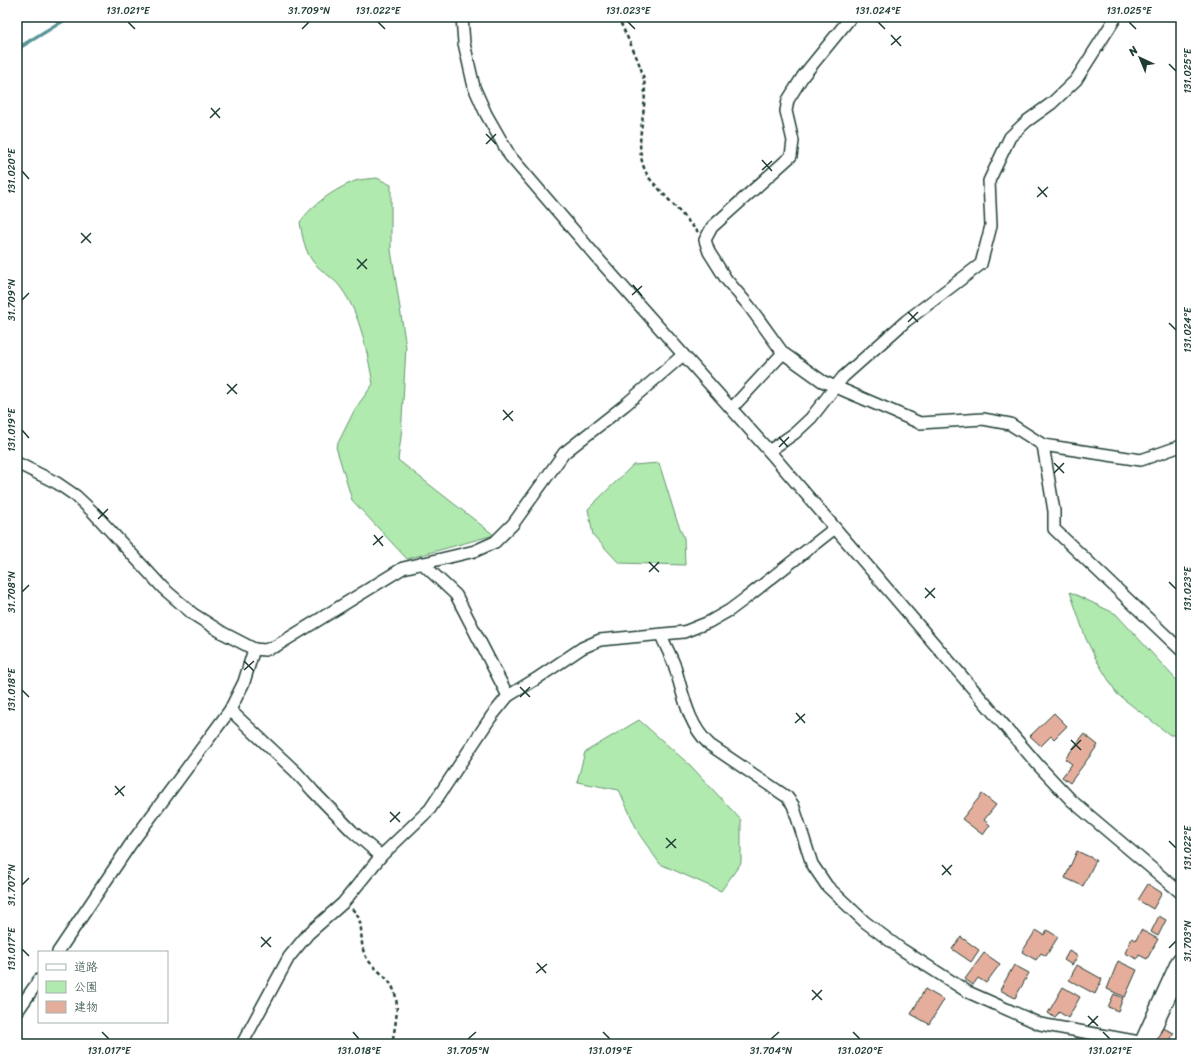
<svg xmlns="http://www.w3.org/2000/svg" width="1198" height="1061" font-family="Sriracha,'Klee One',sans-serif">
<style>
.green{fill:#b0eaaf;stroke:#689472}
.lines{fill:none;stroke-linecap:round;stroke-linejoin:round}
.stream{stroke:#599597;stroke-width:4}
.building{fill:#e5ae9c;stroke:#1f3d34}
.minor-casing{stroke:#1f3d34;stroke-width:14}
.trunk-casing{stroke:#1f3d34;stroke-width:22}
.path{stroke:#1f3d34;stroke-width:2.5;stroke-dasharray:4 3;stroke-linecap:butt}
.minor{stroke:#fff;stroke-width:11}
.trunk{stroke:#fff;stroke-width:19}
.ticks{fill:none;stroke:#1f3d34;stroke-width:1.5}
.neatline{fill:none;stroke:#1f3d34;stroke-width:1.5}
.ticks-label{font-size:10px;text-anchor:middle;fill:#1f3d34}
</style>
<rect width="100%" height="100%" fill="#fff"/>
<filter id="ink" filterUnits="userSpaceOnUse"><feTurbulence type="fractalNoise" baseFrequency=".025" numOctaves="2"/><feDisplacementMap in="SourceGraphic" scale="8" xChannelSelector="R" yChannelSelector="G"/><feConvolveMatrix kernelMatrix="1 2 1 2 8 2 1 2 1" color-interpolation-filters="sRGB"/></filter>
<g filter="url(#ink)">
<g class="green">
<path d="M377 178 391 185V250L406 347 401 437 398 460 494 535 407 559 352 500 336 447 355 409 373 384C367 352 361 315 341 288 334 278 322 272 314 263 305 252 302 236 300 222 313 204 333 190 355 181 361 179 370 179 377 178Z"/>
<path d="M659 463 676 518 684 538 685 565 619 563 593 535 588 509 633 465Z"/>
<path d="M1070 592 1116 614 1181 685V735H1170L1117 694 1097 661 1086 639Z"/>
<path d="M639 720 691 766 741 820V863L721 891 660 864 639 834 619 790 577 782 585 752Z"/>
</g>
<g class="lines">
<path class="stream" d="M17 49 69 17"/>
</g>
<g class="building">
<path d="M1054 713 1067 726 1054 739 1051 736 1041 746 1030 736Z"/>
<path d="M1084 734 1098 745 1070 783 1062 777 1072 764 1065 759Z"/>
<path d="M982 794 996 805 984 820 990 825 983 835 962 819Z"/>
<path d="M1077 851 1096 860 1083 886 1065 878Z"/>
<path d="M1148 884 1162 893 1153 909 1138 900Z"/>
<path d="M1159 916 1166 920 1158 936 1151 932Z"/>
<path d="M1036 930 1044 935 1047 930 1058 937 1046 956 1041 953 1036 960 1022 952Z"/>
<path d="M1141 930 1158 939 1147 959 1139 955 1137 959 1125 953 1132 938 1136 940Z"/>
<path d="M961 937 979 950 971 962 952 949Z"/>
<path d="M1069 951 1078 956 1072 965 1064 960Z"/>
<path d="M984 953 1000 964 986 983 978 978 973 985 965 979Z"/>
<path d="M1118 961 1137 970 1125 997 1107 989Z"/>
<path d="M1014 965 1029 973 1015 998 1000 990Z"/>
<path d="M1077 965 1102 979 1095 994 1069 980Z"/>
<path d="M1063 987 1080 997 1068 1018 1059 1012 1055 1018 1048 1013Z"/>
<path d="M925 989 944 1000 929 1024 911 1014Z"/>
<path d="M1114 994 1123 998 1118 1011 1108 1007Z"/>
<path d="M1163 1028 1174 1033 1170 1040 1176 1043V1044H1155Z"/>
<path d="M1076 1036 1111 1042 1110 1044H1067L1068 1041 1075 1042Z"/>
</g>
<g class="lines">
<defs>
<g id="minor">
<path d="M462 17 464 43 474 87 486 114 510 156 600 261 769 451 1039 766 1072 801 1181 893"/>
<path d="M851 17 803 76 788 100 786 111 793 141 791 156 712 227 705 240 709 252 726 279 749 306 783 353 822 381 920 423 983 419 1010 424 1043 445 1054 511V529L1181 650"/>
<path d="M732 408 783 353"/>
<path d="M1043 445 1141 460 1181 446"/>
<path d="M769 451 795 433 811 418 843 377 906 321 981 264 991 226 989 181 1010 137 1027 121 1052 103 1076 80 1116 17"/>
<path d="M17 463 57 483 76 496 93 512 163 588 193 614 223 633 254 649 265 650 276 646 403 568 475 551 495 542 513 524 564 453 625 405 683 355"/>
<path d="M422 563 456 595 508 696"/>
<path d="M661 635C665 645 670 654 674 664 683 692 687 724 710 745L787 797 793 805 812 864 827 886 865 922 901 949 968 992 1040 1024 1145 1043"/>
<path d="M230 710 296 772 313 791 352 831 381 856"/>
<path d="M58 952 130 845 230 710 244 682 254 649"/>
<path d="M17 1012 39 980"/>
<path d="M242 1044 289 957 308 934 343 903 381 856 430 809 491 717 508 696 536 679 582 648 600 640 684 632 709 622 730 610 746 598 835 528"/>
</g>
<path id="trunk" d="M1144 1044 1181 962"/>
</defs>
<use href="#minor" class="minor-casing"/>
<use href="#trunk" class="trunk-casing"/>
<g class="path">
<path d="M618 17C626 36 640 60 644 80 649 113 629 149 650 179L698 232"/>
<path d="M352 909C366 920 358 941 365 955 371 967 383 973 390 983 402 1000 395 1025 392 1044"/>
</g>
<use href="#minor" class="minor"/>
<use href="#trunk" class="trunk"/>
</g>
</g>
<path class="ticks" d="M128 22 135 29M378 22 385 29M628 22 635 29M878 22 885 29M1129 22 1136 29M302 29 309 22M891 35 901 46M891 45 901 36M1169 64 1176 71M211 108 220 118M210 118 220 108M486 134 496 144M486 144 496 134M762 160 772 171M762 170 772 161M22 171 29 179M1038 187 1047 197M1037 197 1048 187M81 233 91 243M81 243 91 233M357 259 367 269M357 269 367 259M633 285 642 296M632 295 642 286M22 300 29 293M908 312 918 322M908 322 918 312M1169 323 1176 330M227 384 237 394M227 394 237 384M503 410 513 421M503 420 513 411M22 430 29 438M779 437 788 447M779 447 789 437M1054 463 1064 473M1054 473 1064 463M98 509 108 519M98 519 108 509M374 535 383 546M373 545 383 536M649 562 659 572M649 572 659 562M1169 582 1176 589M925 588 935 598M22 592 29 585M925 598 935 588M244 661 254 671M244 670 254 661M520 687 530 697M22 690 29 697M520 697 530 687M796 713 805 723M795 723 805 714M1071 740 1081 750M1071 750 1081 740M115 786 124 796M115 795 125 786M390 812 400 822M390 822 400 812M666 838 676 848M1169 841 1176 848M666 848 676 839M942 865 951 875M942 875 952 865M22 885 29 878M261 937 271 947M261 947 271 937M1169 948 1176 941M22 949 29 956M537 963 546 973M536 973 547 964M812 990 822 1000M812 1000 822 990M1088 1016 1098 1026M1088 1026 1098 1016M102 1032 109 1039M353 1032 359 1039M603 1032 610 1039M853 1032 860 1039M1103 1032 1110 1039M468 1039 476 1032M771 1039 779 1032"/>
<rect width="1198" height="1061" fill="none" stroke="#fff" stroke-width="44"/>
<rect x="38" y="951" width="130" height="72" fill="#ffffff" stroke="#a5b1ae"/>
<rect x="46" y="964" width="20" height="6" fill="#ffffff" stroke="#a5b1ae"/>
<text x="74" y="971" font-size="12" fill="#1f3d34">道路</text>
<rect x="46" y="981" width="20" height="12" fill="#b0eaaf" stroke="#a5b1ae"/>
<text x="74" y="991" font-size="12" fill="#1f3d34">公園</text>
<rect x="46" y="1001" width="20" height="12" fill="#e5ae9c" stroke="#a5b1ae"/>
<text x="74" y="1011" font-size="12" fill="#1f3d34">建物</text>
<g transform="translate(1140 58) rotate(316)" stroke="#ffffff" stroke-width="3" paint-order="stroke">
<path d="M0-3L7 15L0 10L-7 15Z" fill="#1f3d34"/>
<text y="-6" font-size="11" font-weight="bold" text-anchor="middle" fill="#1f3d34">N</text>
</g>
<rect x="22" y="22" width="1154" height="1017" class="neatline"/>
<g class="ticks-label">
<text x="128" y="14">131.021°E</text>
<text x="309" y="14">31.709°N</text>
<text x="378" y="14">131.022°E</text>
<text x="628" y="14">131.023°E</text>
<text x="878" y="14">131.024°E</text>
<text x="1129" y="14">131.025°E</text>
<text transform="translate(1187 71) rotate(-90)" y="4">131.025°E</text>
<text transform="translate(11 171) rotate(-90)" y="4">131.020°E</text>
<text transform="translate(11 300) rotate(-90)" y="4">31.709°N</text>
<text transform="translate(1187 330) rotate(-90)" y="4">131.024°E</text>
<text transform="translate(11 430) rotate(-90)" y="4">131.019°E</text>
<text transform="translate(1187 589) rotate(-90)" y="4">131.023°E</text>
<text transform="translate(11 592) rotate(-90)" y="4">31.708°N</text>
<text transform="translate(11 690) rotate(-90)" y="4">131.018°E</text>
<text transform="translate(1187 848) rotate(-90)" y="4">131.022°E</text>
<text transform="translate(11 885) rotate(-90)" y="4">31.707°N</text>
<text transform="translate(1187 941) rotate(-90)" y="4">31.703°N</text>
<text transform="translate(11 949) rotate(-90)" y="4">131.017°E</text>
<text x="109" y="1054">131.017°E</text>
<text x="359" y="1054">131.018°E</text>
<text x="468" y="1054">31.705°N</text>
<text x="610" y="1054">131.019°E</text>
<text x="771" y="1054">31.704°N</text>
<text x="860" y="1054">131.020°E</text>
<text x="1110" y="1054">131.021°E</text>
</g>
</svg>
